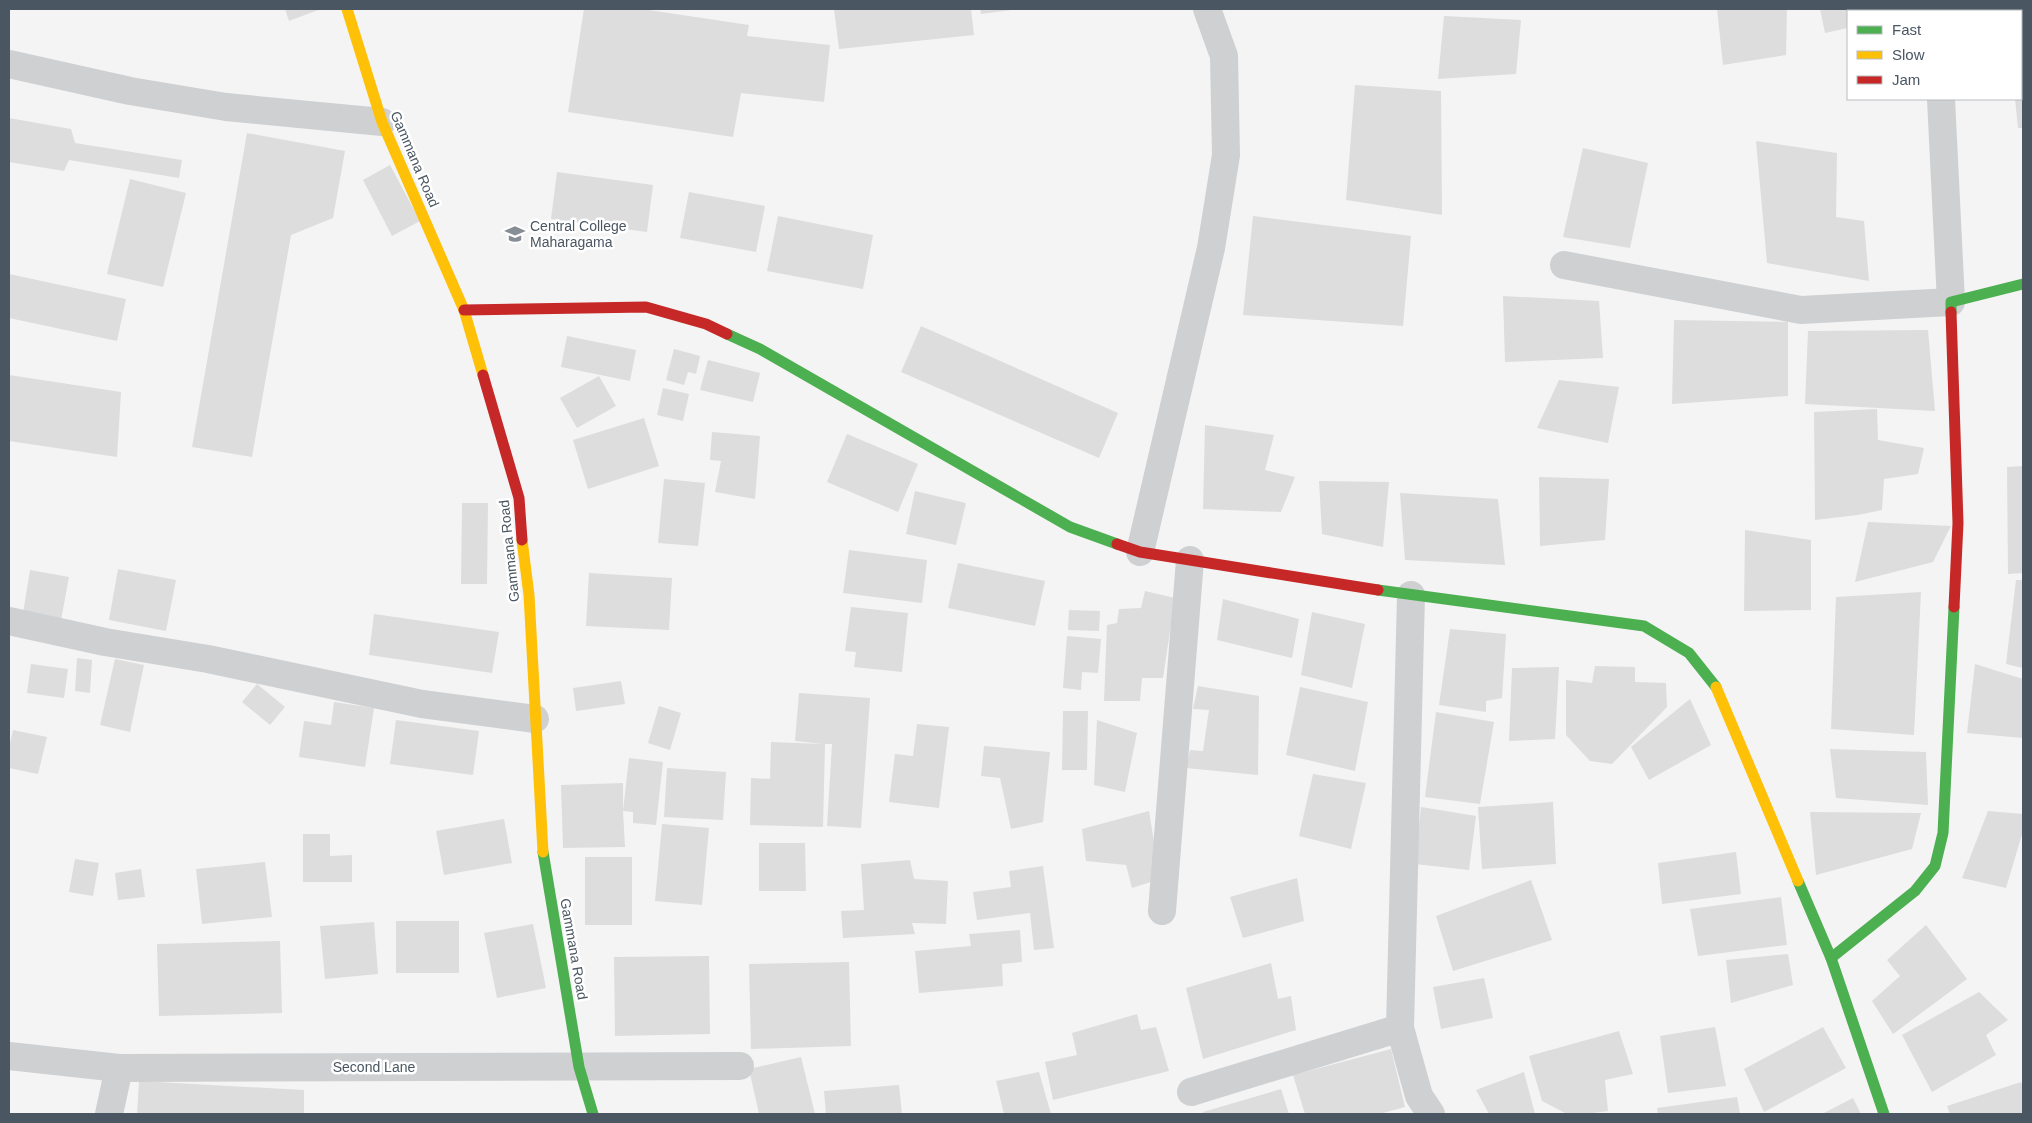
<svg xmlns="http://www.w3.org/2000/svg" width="2032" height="1123" font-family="Helvetica,sans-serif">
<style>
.building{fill:#ddddde}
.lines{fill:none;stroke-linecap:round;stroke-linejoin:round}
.street{stroke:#ced0d2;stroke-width:28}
.fast{stroke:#4caf50;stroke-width:11}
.slow{stroke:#ffc107;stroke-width:11}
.jam{stroke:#c62828;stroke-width:11}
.labels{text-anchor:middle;stroke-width:5;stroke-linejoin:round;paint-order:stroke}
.street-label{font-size:14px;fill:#4a5661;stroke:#fff}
.poi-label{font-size:14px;fill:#4a5661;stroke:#fff;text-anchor:start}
</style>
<rect width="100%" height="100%" fill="#f4f4f4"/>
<g class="building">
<path d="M285 9H321L289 21Z"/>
<path d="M584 9H642L749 25 747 36 830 45 824 102 741 93 733 137 568 112Z"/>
<path d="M834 9H971L974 35 839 49Z"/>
<path d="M980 9H1011V10L981 14Z"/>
<path d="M1717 9H1787L1786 55 1723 65Z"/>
<path d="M1820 9H1888V11H1848V28L1825 33Z"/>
<path d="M1444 16 1521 20 1516 74 1438 79Z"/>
<path d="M2021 26H2023V128H2018L2015 99H2021Z"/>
<path d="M1355 85 1441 91 1442 215 1346 200Z"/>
<path d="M9 118 71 129 75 143 182 160 179 178 69 160 64 171 9 162Z"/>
<path d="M247 133 345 151 333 218 291 235 252 457 192 447Z"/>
<path d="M1756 141 1837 153 1836 217 1864 221 1869 281 1767 263Z"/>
<path d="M1583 148 1648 163 1630 248 1563 237Z"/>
<path d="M390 165 420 221 392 236 363 180Z"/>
<path d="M557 172 653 185 647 232 551 219Z"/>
<path d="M130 179 186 193 163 287 107 274Z"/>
<path d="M689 192 765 206 756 252 680 238Z"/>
<path d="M778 216 873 235 863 289 767 271Z"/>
<path d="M1253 216 1411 236 1403 326 1243 315Z"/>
<path d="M9 274 126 299 117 341 9 318Z"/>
<path d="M1503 296 1599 301 1603 358 1505 362Z"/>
<path d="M1674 320 1788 322V396L1672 404Z"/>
<path d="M921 326 1118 413 1099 458 901 372Z"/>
<path d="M1928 330 1935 411 1805 404 1808 331Z"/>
<path d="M567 336 636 350 630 381 561 367Z"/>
<path d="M674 349 700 356 696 374 688 372 684 385 666 380Z"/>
<path d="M708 360 760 373 753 402 700 390Z"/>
<path d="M9 375 121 392 117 457 9 441Z"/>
<path d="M599 376 616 406 577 428 560 398Z"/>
<path d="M1559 380 1619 387 1608 443 1537 428Z"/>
<path d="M663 388 689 394 683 421 657 415Z"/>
<path d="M1877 409 1878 440 1924 448 1918 474 1884 479 1882 510 1858 515 1815 520 1814 412Z"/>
<path d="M644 418 659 466 588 489 573 440Z"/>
<path d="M1205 425 1274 435 1265 470 1295 477 1281 512 1203 509Z"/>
<path d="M712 432 760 436 755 499 715 492 721 461 710 460Z"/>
<path d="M847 434 918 464 898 512 827 482Z"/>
<path d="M2023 466V573L2008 574 2007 467Z"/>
<path d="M1539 477 1609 479 1605 540 1540 546Z"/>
<path d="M664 479 705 483 698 546 658 543Z"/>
<path d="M1319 481 1389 482 1383 547 1322 534Z"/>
<path d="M915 491 966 503 956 545 906 534Z"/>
<path d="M1400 493 1498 499 1505 565 1405 560Z"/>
<path d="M462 503H488L487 584H461Z"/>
<path d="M1868 522 1951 526 1933 562 1855 582Z"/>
<path d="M1745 530 1811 540V610L1744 611Z"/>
<path d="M849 550 927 560 922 603 843 593Z"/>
<path d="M958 563 1045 581 1035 626 948 608Z"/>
<path d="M118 569 176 580 166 631 109 620Z"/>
<path d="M30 570 69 577 61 620 23 613Z"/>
<path d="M589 573 672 578 669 630 586 626Z"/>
<path d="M2016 580H2023V668L2006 664Z"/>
<path d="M1145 591 1175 598 1163 678H1142L1140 701H1104L1107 625 1117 623 1119 609 1141 608Z"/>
<path d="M1921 592 1914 735 1831 729 1836 597Z"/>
<path d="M1223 599 1299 619 1292 658 1217 640Z"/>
<path d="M851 607 908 613 902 672 854 667 856 652 845 651Z"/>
<path d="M1069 610 1100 611 1099 631 1068 630Z"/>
<path d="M1312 612 1365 624 1352 688 1301 675Z"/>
<path d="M374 614 499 632 492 673 369 655Z"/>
<path d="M1450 629 1506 634 1502 698 1486 701V712L1439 705Z"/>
<path d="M1067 636 1101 639 1098 673 1082 672 1081 690 1063 688Z"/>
<path d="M77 658 92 660 90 693 75 691Z"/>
<path d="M115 659 144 665 130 732 100 725Z"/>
<path d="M31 664 68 669 64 698 27 693Z"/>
<path d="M1975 664 2023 679V738L1967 733Z"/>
<path d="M1595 666 1635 667V682L1666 683 1667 707 1612 764 1590 761 1566 735V680L1592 683Z"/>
<path d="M1559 667 1555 739 1509 741 1512 668Z"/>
<path d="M621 681 625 704 576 711 573 688Z"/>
<path d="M257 684 285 707 270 725 242 702Z"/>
<path d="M1198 686 1259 696 1258 775 1186 768 1190 750 1203 751 1209 710 1193 709Z"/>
<path d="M1300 687 1368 702 1355 771 1286 755Z"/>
<path d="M799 693 870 698 861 828 827 826 832 744H825L823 827 750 825 751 778 770 779 771 742 823 744 795 741Z"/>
<path d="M1690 699 1711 745 1649 780 1631 747Z"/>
<path d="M334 702 374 708 365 767 299 757 304 721 331 725Z"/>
<path d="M659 706 681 713 670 750 648 743Z"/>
<path d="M1063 711H1088L1087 770H1062Z"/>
<path d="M1436 712 1494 722 1480 804 1425 797Z"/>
<path d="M396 720 479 731 473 775 390 764Z"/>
<path d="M1097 720 1137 733 1125 792 1094 785Z"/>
<path d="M917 724 949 727 939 808 889 802 895 754 913 756Z"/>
<path d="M13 730 47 737 38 774 9 768V748Z"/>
<path d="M984 746 1050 752 1043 822 1011 829 1000 778 981 776Z"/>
<path d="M1830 749 1926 752 1928 805 1836 798Z"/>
<path d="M629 758 663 762 656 825 633 823V812L623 811 625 847 563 848 561 785 623 783V811Z"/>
<path d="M667 768 726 772 723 820 664 817Z"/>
<path d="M1313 774 1366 783 1351 849 1299 836Z"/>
<path d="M1553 802 1556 864 1482 869 1478 807Z"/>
<path d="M1421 807 1476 816 1469 870 1415 864Z"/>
<path d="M1149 811 1160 879 1132 888 1126 865 1086 861 1082 829Z"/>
<path d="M1988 811 2023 814V831L2006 888 1962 878Z"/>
<path d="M1810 812 1921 813 1912 849 1816 875Z"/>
<path d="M504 819 512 863 444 875 436 831Z"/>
<path d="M662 824 709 828 702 905 655 901Z"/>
<path d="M303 834H330V856L352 855V882H303Z"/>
<path d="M759 843H805L806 891H759Z"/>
<path d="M1736 852 1741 894 1662 904 1658 863Z"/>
<rect x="585" y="857" width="47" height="68"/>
<path d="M75 859 99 863 93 896 69 892Z"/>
<path d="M910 860 914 879 948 881 946 924 912 923 915 934 843 938 841 911 864 910 861 864Z"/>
<path d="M265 862 272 917 202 924 196 869Z"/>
<path d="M1043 866 1054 948 1034 950 1030 913 977 920 973 892 1011 887 1009 871Z"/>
<path d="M141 869 145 897 118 900 115 873Z"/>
<path d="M1297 878 1304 921 1243 938 1230 897Z"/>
<path d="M1531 880 1552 940 1453 971 1436 916Z"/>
<path d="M1781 897 1787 945 1698 956 1690 909Z"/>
<rect x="396" y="921" width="63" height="52"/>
<path d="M374 922 378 974 325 979 320 926Z"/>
<path d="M533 924 546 988 497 998 484 933Z"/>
<path d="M1926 925 1967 979 1893 1034 1872 1001 1900 976 1887 960Z"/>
<path d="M1020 930 1022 962 1002 964 1003 986 919 993 915 951 971 946 969 934Z"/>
<path d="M280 941 282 1013 159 1016 157 944Z"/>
<path d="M1788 954 1793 985 1731 1003 1726 960Z"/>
<path d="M709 956 710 1034 615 1036 614 957Z"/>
<path d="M849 962 851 1046 751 1049 749 964Z"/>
<path d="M1271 963 1278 999 1291 996 1296 1030 1203 1059 1186 988Z"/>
<path d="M1484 978 1493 1018 1441 1029 1433 987Z"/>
<path d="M1979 992 2008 1020 1986 1035 1996 1055 1932 1092 1902 1035Z"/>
<path d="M1137 1014 1141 1030 1156 1027 1169 1071 1053 1100 1045 1062 1077 1055 1072 1033Z"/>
<path d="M1715 1027 1726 1086 1668 1093 1660 1036Z"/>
<path d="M1823 1027 1846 1068 1764 1112 1744 1069Z"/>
<path d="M1619 1031 1633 1074 1605 1080 1608 1111 1585 1114H1567L1542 1101 1529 1056Z"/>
<path d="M1391 1049 1405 1107 1379 1114H1305L1293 1075Z"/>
<path d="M801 1057 815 1114H759L749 1069Z"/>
<path d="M1039 1072 1051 1114H1004L996 1081Z"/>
<path d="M1524 1072 1535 1114H1489L1476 1090Z"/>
<path d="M139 1081 304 1090V1114H137Z"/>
<path d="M2021 1082 2023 1087V1114H1950L1947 1106Z"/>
<path d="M899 1085 902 1114H826L824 1091Z"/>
<path d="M1281 1089 1289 1114H1204L1203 1112Z"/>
<path d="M1737 1097 1740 1114H1658L1657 1108Z"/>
<path d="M1853 1098 1861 1114H1822Z"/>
</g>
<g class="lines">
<g class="street">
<path d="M9 64 130 91 226 107 382 122"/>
<path d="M1564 265 1801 310 1951 302 1941 99"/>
<path d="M1140 552 1211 248 1226 155 1224 56 1207 9"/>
<path d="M1411 595 1400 1028 1419 1096 1431 1114"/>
<path d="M9 621 105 642 208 659 422 704 535 719"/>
<path d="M1162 911 1190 560"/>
<path d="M9 1056 119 1068 740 1066"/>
<path d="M1191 1092 1400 1028"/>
<path d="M109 1114 119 1068"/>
</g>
<g class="fast">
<path d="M1951 312V302L2023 284"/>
<path d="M727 334 760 349 1070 527 1117 544"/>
<path d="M1378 590 1644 626 1689 653 1716 687"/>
<path d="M543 852 579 1067 593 1114"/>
<path d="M1798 881 1831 958 1884 1114"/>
<path d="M1831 958 1915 891 1935 866 1943 833 1954 607"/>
</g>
<g class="slow">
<path d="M347 9 382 122 464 310 483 375"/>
<path d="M522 540 529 595 543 852"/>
<path d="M1716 687 1798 881"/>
</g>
<g class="jam">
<path d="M464 310 646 307 706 324 727 334"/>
<path d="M1951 312 1958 523 1954 607"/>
<path d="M483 375 519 498 522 540"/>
<path d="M1117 544 1140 552 1378 590"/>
</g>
</g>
<defs>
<symbol id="school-bare" viewBox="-9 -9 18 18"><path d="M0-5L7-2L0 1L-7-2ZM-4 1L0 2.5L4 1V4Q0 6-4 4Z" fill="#868d94" stroke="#fff" stroke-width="2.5" paint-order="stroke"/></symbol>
</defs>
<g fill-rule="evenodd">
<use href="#school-bare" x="501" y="220" width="28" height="28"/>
</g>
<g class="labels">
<g class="street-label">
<text transform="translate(415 159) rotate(67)" y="5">Gammana Road</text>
<text transform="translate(509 551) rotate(-96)" y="5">Gammana Road</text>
<text transform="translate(574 949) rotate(80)" y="5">Gammana Road</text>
<text x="374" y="1072">Second Lane</text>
</g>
<g class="poi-label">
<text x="530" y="231">Central College<tspan x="530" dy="16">Maharagama</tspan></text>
</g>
</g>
<rect width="2032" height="1123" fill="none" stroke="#4a5661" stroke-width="20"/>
<rect x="1847" y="10" width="175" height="90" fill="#ffffff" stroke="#b7bbc0"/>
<rect x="1857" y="26" width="25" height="8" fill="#4caf50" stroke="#b7bbc0"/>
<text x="1892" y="35" font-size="15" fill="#4a5661">Fast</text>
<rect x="1857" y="51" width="25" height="8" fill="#ffc107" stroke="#b7bbc0"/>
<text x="1892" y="60" font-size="15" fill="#4a5661">Slow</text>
<rect x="1857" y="76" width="25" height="8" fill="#c62828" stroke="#b7bbc0"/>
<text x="1892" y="85" font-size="15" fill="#4a5661">Jam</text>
</svg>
